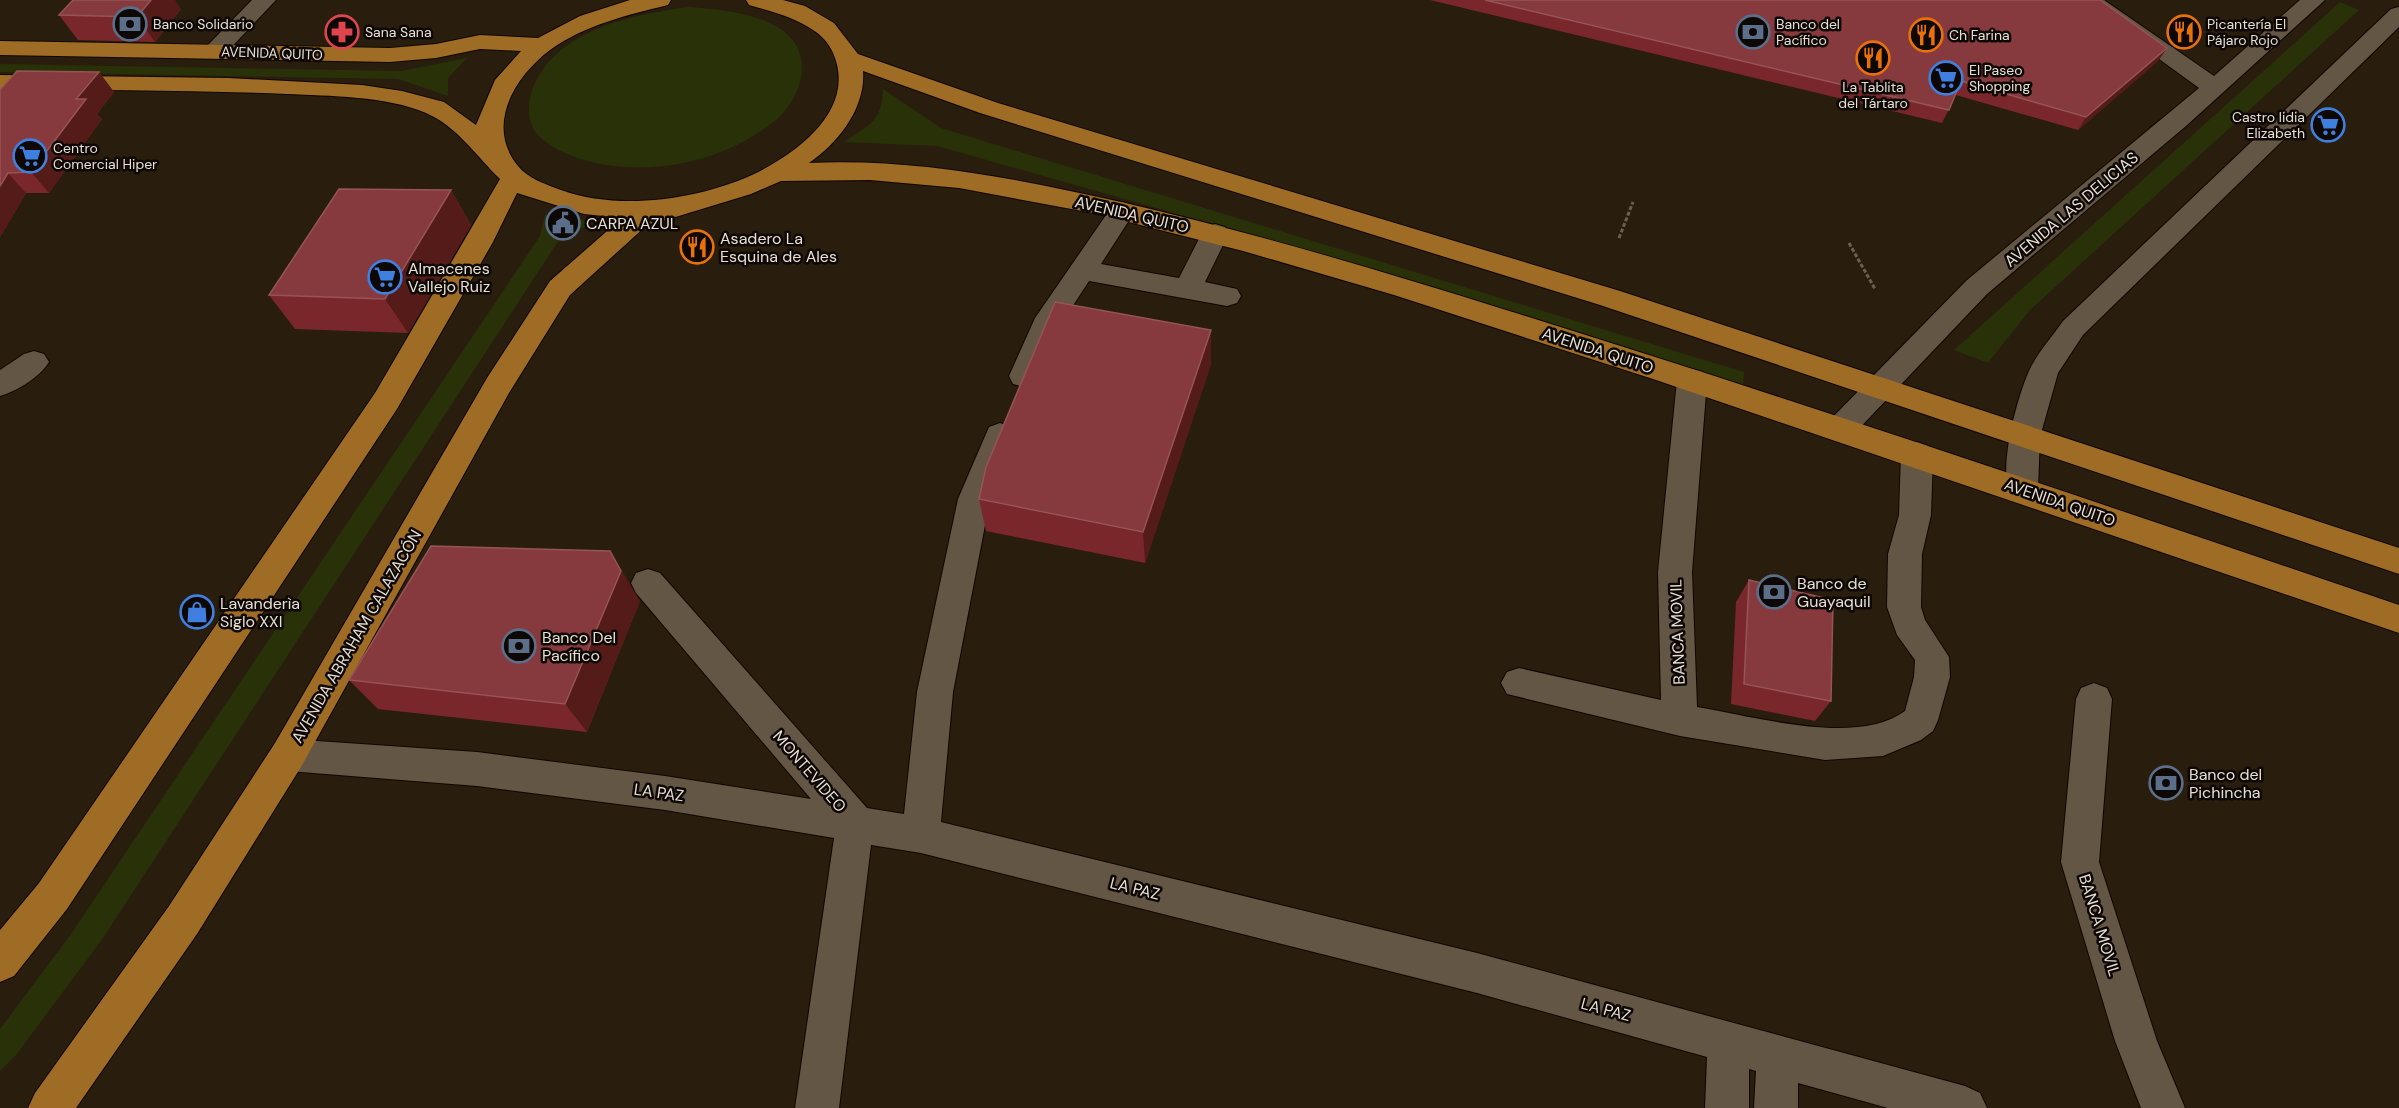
<svg xmlns="http://www.w3.org/2000/svg" width="2399" height="1108" font-family="'DM Sans',sans-serif">
<style>
.green{fill:#293109}
.lines{fill:none;stroke-linecap:round;stroke-linejoin:round}
.minor-casing{stroke:#110700;stroke-width:2}
.major-casing{stroke:#110700;stroke-width:2}
.path{stroke:#6a6052;stroke-width:3;stroke-dasharray:4 2;stroke-linecap:butt}
.minor{fill:#635645;fill-rule:evenodd}
.major{fill:#9e6c25;fill-rule:evenodd}
.wall{fill:#7a272b}
.shaded-wall{fill:#551b18}
.building{fill:#863a3d;stroke:#955455;stroke-width:1.5}
.labels{text-anchor:middle;stroke-width:5;stroke-linejoin:round;paint-order:stroke}
.far-poi-label{font-size:14px;fill:#e6ded4;stroke:#0d0804;text-anchor:start}
.far-street-label{font-size:14px;fill:#e6ded4;stroke:#0d0804}
.street-label{font-size:16px;fill:#e6ded4;stroke:#0d0804}
.poi-label{font-size:16px;fill:#e6ded4;stroke:#0d0804;text-anchor:start}
</style>
<rect width="100%" height="100%" fill="#291d0e"/>
<g class="green">
<path d="M2340 2 2359 10 2029 311 1988 363 1954 350Z"/>
<path d="M688 7C731 10 811 17 801 78 798 93 788 110 776 120 722 164 641 180 575 157 561 152 543 143 534 130 527 118 528 102 532 90 554 30 631 15 688 7Z"/>
<path d="M467 58 448 78V96L398 79 0 72V64L401 71Z"/>
<path d="M883 89 941 128 1744 372 1743 385 1209 223 937 146 844 142C870 124 881 123 883 89Z"/>
<path d="M545 215 594 221 557 243 101 941 16 1055 0 1071V1029L71 934 540 236Z"/>
</g>
<g class="lines">
<defs>
<g id="minor">
<path d="M252 0H276L223 56H207L203 51 207 46Z"/>
<path d="M2078 0H2104L2214 76 2300 0H2325L2186 126 1987 294 1851 437 1840 441 1829 437 1825 429 1829 421 1967 280 2199 88Z"/>
<path d="M2399 7V27L2083 335 2058 373 2040 437 2038 488 2033 497 2022 500 2011 497C1997 470 2017 398 2029 371 2037 353 2052 337 2063 321L2391 9Z"/>
<path d="M1122 202 1131 205 1135 211 1101 264 1179 278 1205 227 1215 224 1225 227 1229 233 1205 282 1237 289 1241 296 1237 303 1227 306 1089 281 1059 327 1035 384 1024 387 1013 384 1009 376 1035 318 1113 205Z"/>
<path d="M34 351 44 354 49 362C40 377 17 391 0 396V370L24 354Z"/>
<path d="M1692 369 1703 372 1707 380 1692 572 1697 707C1754 716 1856 747 1905 711L1914 677 1915 660 1897 635 1887 607 1888 554 1899 515 1901 454 1906 446 1917 442 1928 446 1933 454 1931 515 1922 554 1921 607 1925 620 1949 657 1950 677 1938 720 1933 731 1921 740 1883 756 1825 760 1680 736 1507 694 1501 683 1507 672 1519 668 1661 700 1658 572 1677 380 1681 372Z"/>
<path d="M1000 423 1011 427 1015 435 990 499 953 692 941 822 1477 953 1965 1086 1980 1093 1987 1108H1888L1798 1083V1108H1754L1756 1071 1749 1069V1108H1705L1707 1057 1477 993 921 853 871 845 839 1108H795L834 838 665 810 477 786 288 771 275 767 270 755 275 743 288 739 477 752 665 776 811 799 636 593 631 583 636 573 648 569 660 573 867 808 904 814 917 692 958 499 989 427Z"/>
<path d="M2094 683 2107 688 2112 699 2099 862 2157 1041 2185 1108H2141L2115 1041 2061 862 2076 699 2081 688Z"/>
</g>
<path id="major" d="M630 0H671L668 5C627 15 585 25 550 50 514 77 485 126 518 166 527 178 547 185 561 190 619 211 696 200 752 175 794 155 852 114 836 61 833 50 826 39 816 32 795 17 773 12 749 5L746 0H783L805 6 834 23 858 54 998 103 1620 291 2399 548V574L1600 305 980 113 863 71C866 108 838 143 809 163 914 158 1019 179 1121 202 1251 232 1379 270 1506 310 1805 403 2102 504 2399 605V633L1656 380 1394 295 1243 251 1093 213 959 188 870 180 781 181 751 194 646 226 570 295 509 393 301 767 197 934 76 1108H28L35 1093 169 906 275 743 487 378 550 281 622 218 584 214 517 193 493 242 397 409 67 909 14 976 0 982V930L39 883 375 393 500 179C477 157 457 126 426 113 387 96 329 96 287 94 191 90 96 90 0 89V75L228 78 362 85 402 91 444 102 476 125 495 80 521 51 480 49 436 58 390 62 0 55V41L390 48 436 44 480 35 538 38 580 16Z"/>
</defs>
<use href="#minor" class="minor-casing"/>
<use href="#major" class="major-casing"/>
<g class="path">
<path d="M1619 238 1633 202"/>
<path d="M1849 243 1875 289"/>
</g>
<use href="#minor" class="minor"/>
<use href="#major" class="major"/>
</g>
<g class="wall">
<path d="M1430 0H2100L2167 48 2158 61 2078 130 1956 95 1942 123Z"/>
<path d="M181 9 155 42 78 40 59 15Z"/>
<path d="M99 72 114 92 97 114 102 119 49 193H26L0 237V90Z"/>
<path d="M451 190 471 225 408 333 295 329 269 295Z"/>
<path d="M1211 330V364L1145 563 986 531 979 499Z"/>
<path d="M1749 580 1831 701 1815 721 1731 704 1736 602Z"/>
<path d="M640 601 587 732 378 709 349 680Z"/>
</g>
<g class="shaded-wall">
<path d="M151 0H175L181 9 155 42 137 17Z"/>
<path d="M2167 48 2158 61 2078 130 2086 117Z"/>
<path d="M99 72 114 92 97 114 102 119 49 193 31 172 76 99Z"/>
<path d="M8 173 26 193 0 237V186Z"/>
<path d="M451 190 471 225 408 333 385 299Z"/>
<path d="M1211 330V364L1145 563 1143 532Z"/>
<path d="M610 551 640 601 587 732 565 704Z"/>
</g>
<g class="building">
<path d="M73 0H151L137 17 59 15Z"/>
<path d="M1485 0H2100L2167 48 2086 117 1961 81 1949 110Z"/>
<path d="M17 71 99 72 76 99H86L31 172 8 173 0 186V90Z"/>
<path d="M339 189 451 190 385 299 269 295Z"/>
<path d="M1055 302 1211 330 1143 532 979 499 986 467Z"/>
<path d="M431 546 610 551 621 571 565 704 349 680Z"/>
<path d="M1749 580 1833 600 1831 701 1744 684Z"/>
</g>
<defs>
<symbol id="bank-ring" viewBox="-11 -11 22 22"><circle r="9.5" fill="#0d0804" stroke="#5c6f8a" stroke-width="1.5"/><path d="M-6-4H6V4H-6ZM0-2.3a2.3 2.3 0 1 0 0 4.6a2.3 2.3 0 1 0 0-4.6Z" fill="#5c6f8a"/></symbol>
<symbol id="pharmacy-ring" viewBox="-11 -11 22 22"><circle r="9.5" fill="#0d0804" stroke="#e0444e" stroke-width="1.5"/><path d="M-2-6h4v4h4v4h-4v4h-4v-4h-4v-4h4Z" fill="#e0444e"/></symbol>
<symbol id="restaurant-ring" viewBox="-11 -11 22 22"><circle r="9.5" fill="#0d0804" stroke="#e8710a" stroke-width="1.5"/><path d="M-5-6h1v4h1v-4h1v4h1v-4h1v5L-1.5 .5V6h-2V.5L-5-1ZM5-6V6H3V1.5H1.5Q1.5-4 5-6Z" fill="#e8710a"/></symbol>
<symbol id="supermarket-ring" viewBox="-11 -11 22 22"><circle r="9.5" fill="#0d0804" stroke="#3f7fe0" stroke-width="1.5"/><path d="M-6-5.5h2.5l.6 2H6L4.5 2H-2.5L-4.4-4H-6ZM-1.5 3.2a1.3 1.3 0 1 0 .1 0ZM3 3.2a1.3 1.3 0 1 0 .1 0Z" fill="#3f7fe0"/></symbol>
<symbol id="civic-ring" viewBox="-11 -11 22 22"><circle r="9.5" fill="#0d0804" stroke="#5c6f8a" stroke-width="1.5"/><path d="M-.6-6.5H3V-4.5H.6V-3L4-1V1h2V6H-6V1h2V-1L-.6-3ZM-1.2 2.5V6h2.4V2.5Z" fill="#5c6f8a"/></symbol>
<symbol id="shop-ring" viewBox="-11 -11 22 22"><circle r="9.5" fill="#0d0804" stroke="#3f7fe0" stroke-width="1.5"/><path d="M-5-2.5h2.3a2.7 3.5 0 0 1 5.4 0H5L5.5 6h-11ZM-1.5-2.5h3a1.5 2.3 0 0 0-3 0Z" fill="#3f7fe0"/></symbol>
</defs>
<g fill-rule="evenodd">
<use href="#bank-ring" x="111" y="5" width="38" height="38"/>
<use href="#pharmacy-ring" x="323" y="13" width="38" height="38"/>
<use href="#bank-ring" x="1734" y="13" width="38" height="38"/>
<use href="#restaurant-ring" x="2165" y="13" width="38" height="38"/>
<use href="#restaurant-ring" x="1907" y="16" width="38" height="38"/>
<use href="#restaurant-ring" x="1854" y="39" width="38" height="38"/>
<use href="#supermarket-ring" x="1927" y="59" width="38" height="38"/>
<use href="#supermarket-ring" x="2309" y="106" width="38" height="38"/>
<use href="#supermarket-ring" x="11" y="137" width="38" height="38"/>
<use href="#civic-ring" x="544" y="204" width="38" height="38"/>
<use href="#restaurant-ring" x="678" y="228" width="38" height="38"/>
<use href="#supermarket-ring" x="366" y="258" width="38" height="38"/>
<use href="#bank-ring" x="1755" y="573" width="38" height="38"/>
<use href="#shop-ring" x="178" y="593" width="38" height="38"/>
<use href="#bank-ring" x="500" y="627" width="38" height="38"/>
<use href="#bank-ring" x="2147" y="764" width="38" height="38"/>
</g>
<g class="labels">
<g class="far-poi-label">
<text x="153" y="29">Banco Solidario</text>
<text x="1776" y="29">Banco del<tspan x="1776" dy="16">Pacífico</tspan></text>
<text x="2207" y="29">Picantería El<tspan x="2207" dy="16">Pájaro Rojo</tspan></text>
<text x="365" y="37">Sana Sana</text>
<text x="1949" y="40">Ch Farina</text>
<text x="1969" y="75">El Paseo<tspan x="1969" dy="16">Shopping</tspan></text>
<text x="1873" y="92" text-anchor="middle">La Tablita<tspan x="1873" dy="16">del Tártaro</tspan></text>
<text x="2305" y="122" text-anchor="end">Castro lidia<tspan x="2305" dy="16">Elizabeth</tspan></text>
<text x="53" y="153">Centro<tspan x="53" dy="16">Comercial Hiper</tspan></text>
</g>
<g class="far-street-label">
<text transform="translate(272 53) rotate(2)" y="5">AVENIDA QUITO</text>
</g>
<g class="street-label">
<text transform="translate(2071 209) rotate(-40)" y="6">AVENIDA LAS DELICIAS</text>
<text transform="translate(1132 214) rotate(13)" y="6">AVENIDA QUITO</text>
<text transform="translate(1598 350) rotate(18)" y="6">AVENIDA QUITO</text>
<text transform="translate(2060 502) rotate(19)" y="6">AVENIDA QUITO</text>
<text transform="translate(1677 632) rotate(-92)" y="6">BANCA MOVIL</text>
<text transform="translate(356 636) rotate(-60)" y="6">AVENIDA ABRAHAM CALAZACÓN</text>
<text transform="translate(810 771) rotate(49)" y="6">MONTEVIDEO</text>
<text transform="translate(659 792) rotate(8)" y="6">LA PAZ</text>
<text transform="translate(1135 888) rotate(14)" y="6">LA PAZ</text>
<text transform="translate(2100 925) rotate(73)" y="6">BANCA MOVIL</text>
<text transform="translate(1606 1009) rotate(15)" y="6">LA PAZ</text>
</g>
<g class="poi-label">
<text x="586" y="229">CARPA AZUL</text>
<text x="720" y="244">Asadero La<tspan x="720" dy="18">Esquina de Ales</tspan></text>
<text x="408" y="274">Almacenes<tspan x="408" dy="18">Vallejo Ruiz</tspan></text>
<text x="1797" y="589">Banco de<tspan x="1797" dy="18">Guayaquil</tspan></text>
<text x="220" y="609">Lavanderìa<tspan x="220" dy="18">Siglo XXI</tspan></text>
<text x="542" y="643">Banco Del<tspan x="542" dy="18">Pacífico</tspan></text>
<text x="2189" y="780">Banco del<tspan x="2189" dy="18">Pichincha</tspan></text>
</g>
</g>
</svg>
